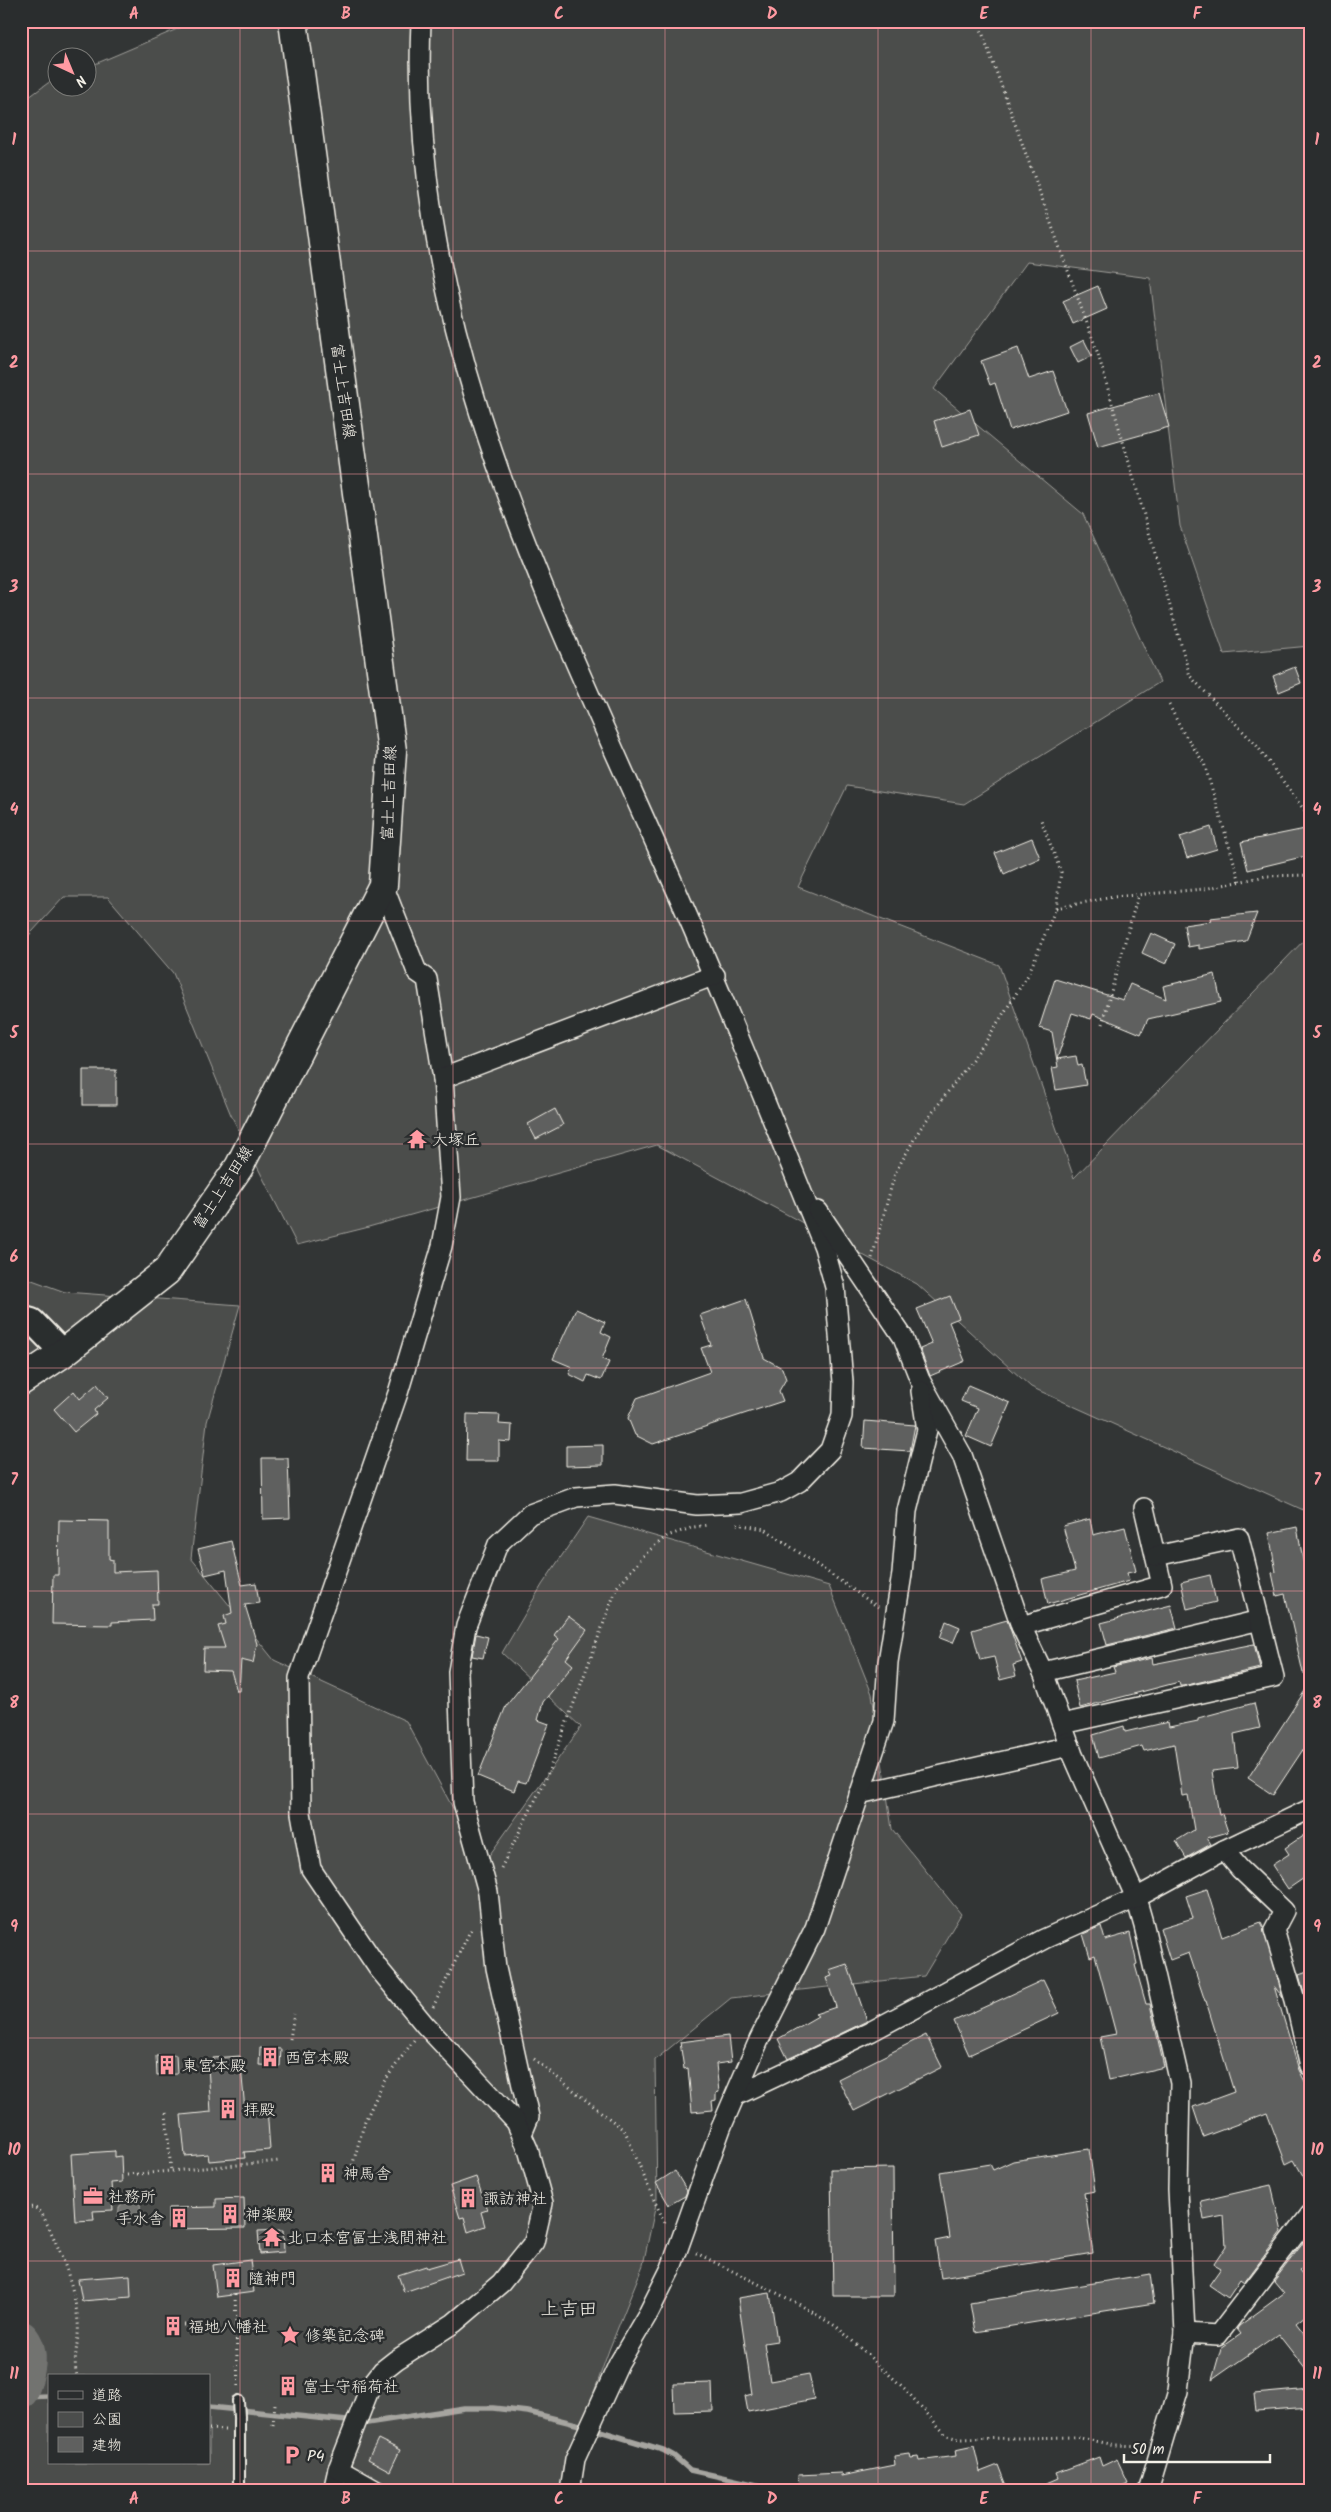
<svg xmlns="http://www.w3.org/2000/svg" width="1331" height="2512" font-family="Kalam,'Klee One',sans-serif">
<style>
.green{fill:#4b4d4c;stroke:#a09f9a;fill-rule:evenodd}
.water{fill:#727370;stroke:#a6a5a0}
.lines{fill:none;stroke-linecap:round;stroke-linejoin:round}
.stream{stroke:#a6a5a0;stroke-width:5.5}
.river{stroke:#727370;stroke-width:35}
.building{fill:#5f605f;stroke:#f4f1e8}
.service-casing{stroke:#f4f1e8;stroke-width:14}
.minor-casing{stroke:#f4f1e8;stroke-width:22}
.tertiary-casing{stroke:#f4f1e8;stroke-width:28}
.secondary-casing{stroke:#f4f1e8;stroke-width:31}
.path{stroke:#f4f1e8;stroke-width:3;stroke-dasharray:1 4;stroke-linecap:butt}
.service{stroke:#2a2d2e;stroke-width:10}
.minor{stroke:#2a2d2e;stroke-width:19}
.tertiary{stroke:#2a2d2e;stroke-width:24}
.secondary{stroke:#2a2d2e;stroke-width:28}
.grid{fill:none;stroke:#ff9aa2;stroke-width:1;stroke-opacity:0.55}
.labels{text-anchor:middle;stroke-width:5;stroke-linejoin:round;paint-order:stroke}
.street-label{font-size:16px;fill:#f4f1e8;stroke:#2a2d2e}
.poi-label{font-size:16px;fill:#f4f1e8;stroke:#2a2d2e;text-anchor:start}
.quarter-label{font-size:19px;fill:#f4f1e8;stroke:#2a2d2e}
.neatline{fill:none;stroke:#ff9aa2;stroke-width:2}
.grid-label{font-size:16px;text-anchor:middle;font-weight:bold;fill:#ff9aa2}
</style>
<rect width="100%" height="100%" fill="#323535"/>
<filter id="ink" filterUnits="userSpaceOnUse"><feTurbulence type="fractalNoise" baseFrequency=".02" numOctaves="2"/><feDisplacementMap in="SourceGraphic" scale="10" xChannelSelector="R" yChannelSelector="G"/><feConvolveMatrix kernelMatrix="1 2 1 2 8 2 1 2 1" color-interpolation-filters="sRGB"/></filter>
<g filter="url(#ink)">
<g class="green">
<path d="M196 21H1310V646L1224 654 1180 526 1150 278 1027 262 934 389 1083 514 1160 682 964 804 847 786 798 887 999 965 1074 1178 1310 934V1513L1031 1387 917 1284 657 1145 365 1228 297 1245 231 1115 173 973 108 897H64L21 944V103L48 83 57 79 58 88H88V67Z"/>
<path d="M21 1276 65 1292 240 1305 207 1422 191 1558 274 1660 406 1721 483 1864 581 1727 502 1653 542 1585 588 1517 829 1586 872 1694 892 1829 961 1914 924 1976 731 1998 655 2060 657 2199 643 2265 609 2350 559 2491H21ZM49 2376H209V2463H49Z"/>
</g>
<path class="water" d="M128 2195 139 2198C143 2211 138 2223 124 2223L118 2218 119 2208Z"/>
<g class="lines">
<g class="stream">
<path d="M21 2397 49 2396"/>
<path d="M209 2407 367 2423 464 2408H493L528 2412 580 2425 663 2450 674 2456 690 2470 784 2491"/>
</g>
<path class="river" d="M21 2338C34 2352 27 2375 21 2391"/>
</g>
<g class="building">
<path d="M1098 286 1107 309 1073 324 1063 301Z"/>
<path d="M1084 340 1092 356 1078 363 1070 347Z"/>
<path d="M1018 348 1029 379 1053 371 1067 411 1010 430 995 383 990 385 981 361Z"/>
<path d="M1159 393 1169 427 1098 447 1088 413Z"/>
<path d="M970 409 979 435 942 447 934 421Z"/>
<path d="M1295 667 1301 683 1279 692 1273 676Z"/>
<path d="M1211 827 1217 849 1187 858 1180 837Z"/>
<path d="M1310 828V855L1248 870 1241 842Z"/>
<path d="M1032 838 1040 858 1004 874 995 853Z"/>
<path d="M1257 913 1246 941 1199 949V945L1188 947 1184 925 1211 921 1210 918Z"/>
<path d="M1151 933 1175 944 1166 964 1142 953Z"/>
<path d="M1215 974 1221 1002 1148 1019 1141 1034 1093 1014 1091 1019 1072 1013 1057 1059 1076 1056 1078 1066 1082 1065 1086 1085 1056 1090 1052 1068 1058 1067 1052 1032 1039 1028 1055 979 1123 1000 1130 984 1166 999 1163 986Z"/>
<rect x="83" y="1070" width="33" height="35"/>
<path d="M555 1109 563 1125 536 1139 528 1124Z"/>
<path d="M950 1296 959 1318 949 1322 965 1361 930 1376 920 1349 932 1344 917 1309Z"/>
<path d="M746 1299 764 1358 782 1368 786 1379 779 1391 783 1401 653 1444 635 1435 628 1418 637 1398 710 1372 701 1348 711 1345 700 1315Z"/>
<path d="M576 1309 605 1322 601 1332 611 1337 602 1359 609 1362 601 1380 588 1375 585 1382 569 1374 572 1367 553 1359Z"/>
<path d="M97 1384 108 1398 94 1410 96 1414 74 1432 54 1409 74 1391 80 1399Z"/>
<path d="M968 1385 1010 1403 991 1447 966 1436 978 1408 961 1401Z"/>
<path d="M467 1414 500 1415 499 1424 512 1425 511 1442 499 1441V1461H466Z"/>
<path d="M865 1421 915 1425 910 1451 863 1448Z"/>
<path d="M603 1445V1465L566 1466V1446Z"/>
<path d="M262 1458H288L290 1518 263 1519Z"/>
<path d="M1090 1519 1093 1535 1125 1527 1136 1571 1127 1573 1129 1581 1048 1604 1042 1579 1075 1571 1063 1526Z"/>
<path d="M59 1520 109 1521V1559L113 1560V1572L157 1570 158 1604H152L153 1620 112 1622V1625L52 1624 53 1575H58Z"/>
<path d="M1297 1527 1310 1598V1673H1303L1285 1594 1277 1596 1272 1573 1276 1572 1269 1533Z"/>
<path d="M231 1541 242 1585 256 1583 259 1603 245 1605 257 1644 253 1663 241 1660 239 1691H237L231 1671 203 1670 204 1648H225L218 1626 226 1624 224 1616 232 1613 226 1570 205 1575 198 1549Z"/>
<path d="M1210 1575 1216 1602 1187 1609 1181 1582Z"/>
<path d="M1171 1605 1177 1628 1107 1645 1101 1623Z"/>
<path d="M568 1616 587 1630 566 1659 573 1665 543 1702 538 1720 549 1724 526 1783 518 1781 514 1791 478 1776 506 1706 559 1639 554 1635Z"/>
<path d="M1007 1620 1022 1662 1013 1665 1016 1676 1000 1680 994 1657 980 1660 972 1630Z"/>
<path d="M946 1621 960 1627 953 1643 940 1638Z"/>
<path d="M476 1634 488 1637 483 1658 472 1656Z"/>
<path d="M1254 1644 1260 1668 1183 1686H1180L1179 1682 1080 1708 1074 1681 1115 1672 1113 1667 1152 1658 1153 1664Z"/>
<path d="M1310 1683V1739L1273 1795 1248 1778Z"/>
<path d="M1254 1703 1260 1728 1234 1734 1238 1768 1212 1771 1219 1815 1222 1814 1228 1832 1207 1838 1211 1844 1186 1858 1176 1841 1194 1830 1188 1795 1182 1796 1174 1744 1144 1751 1142 1746 1099 1758 1093 1735 1124 1726 1125 1732 1168 1722 1169 1727 1198 1721V1718Z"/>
<path d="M1304 1835 1310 1844V1874L1288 1889 1272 1865 1289 1854 1285 1848Z"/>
<path d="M1207 1889 1222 1937 1261 1922 1264 1928 1283 1998 1274 1986 1299 2070 1310 2091V2188L1294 2160 1286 2164 1267 2113 1203 2137 1193 2107 1234 2092 1206 2001H1205L1189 1953 1170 1960 1160 1928 1193 1918 1186 1896Z"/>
<path d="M1101 1926 1105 1940 1130 1933 1137 1964 1135 1965 1146 2004H1150L1164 2067 1109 2080 1100 2037 1116 2034 1095 1955 1090 1957 1083 1934Z"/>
<path d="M847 1964 867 2021 788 2059 778 2039 818 2016 815 2014 836 2007 826 1978 832 1976 829 1970Z"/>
<path d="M1310 1971V2014L1299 1975Z"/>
<path d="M1043 1980 1059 2013 969 2055 954 2021Z"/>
<path d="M926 2035 942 2067 854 2111 838 2079Z"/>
<path d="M728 2036 731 2062 716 2064 719 2092 716 2093V2100L712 2101 713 2110 692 2112 688 2068 684 2069 680 2042Z"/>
<path d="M260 2048 281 2049 280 2066 259 2065Z"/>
<path d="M176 2055 177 2074 157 2075 156 2056Z"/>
<path d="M240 2056 245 2110 267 2108 270 2150 244 2152 245 2158 209 2161 208 2154 185 2156 181 2115 211 2112 208 2066H213V2058Z"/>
<path d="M1089 2149 1095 2191 1084 2193 1093 2253 941 2278 935 2241 950 2238 940 2172 990 2164 993 2170 1013 2161Z"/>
<path d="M115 2151V2157L121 2156 122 2182 111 2183 113 2210 93 2211 94 2220 75 2221 71 2154Z"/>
<path d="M893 2168 894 2296H833L831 2169Z"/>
<path d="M675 2171 687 2191 685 2196 669 2205 656 2183Z"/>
<path d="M476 2177 487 2210 481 2212 485 2226 468 2232 464 2217 460 2218 450 2186Z"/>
<path d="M1271 2185 1282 2232 1244 2283 1240 2280 1228 2298 1209 2285 1221 2268 1214 2264 1226 2246 1224 2216 1204 2220 1201 2201Z"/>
<path d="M244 2198 245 2228 168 2229V2208L216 2207V2199Z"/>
<path d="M283 2230 284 2252 260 2254 258 2231Z"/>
<path d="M1310 2234V2261L1299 2270 1310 2284V2312L1296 2323 1310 2341V2375L1278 2334 1212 2380 1221 2348 1241 2334 1237 2329 1239 2326 1284 2293 1274 2281Z"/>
<path d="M458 2259 462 2272 404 2292 398 2275 426 2266 427 2268Z"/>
<path d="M250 2260 254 2292 217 2297 213 2265Z"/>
<path d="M1150 2274 1154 2303 975 2332 970 2303Z"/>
<path d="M130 2275 131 2297 82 2301 78 2279Z"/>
<path d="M770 2293 777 2341 764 2343 770 2381 809 2374 814 2399 748 2412 745 2396 752 2394 738 2298Z"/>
<path d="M712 2383 713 2411 674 2412 673 2384Z"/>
<path d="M1310 2389V2407L1256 2411 1254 2394Z"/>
<path d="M378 2439 400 2450 390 2471 368 2459Z"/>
<path d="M974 2446 980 2472 998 2465 1008 2491H799L798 2475 841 2473V2476L895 2465 894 2456 910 2454 911 2458 918 2457 919 2461 956 2456 955 2450Z"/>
<path d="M1099 2457 1102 2466 1117 2459 1128 2483 1112 2491H1028L1058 2478 1056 2473Z"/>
</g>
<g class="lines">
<defs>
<g id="service">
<path d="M238 2401 239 2417"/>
<path d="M239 2420V2491"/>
</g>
<g id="minor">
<path d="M421 21C408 317 541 585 658 849 717 980 770 1114 824 1247L835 1287 843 1382 842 1416 830 1450 799 1482 781 1492 741 1503 697 1505 615 1494 576 1497 530 1514 498 1544 466 1626 458 1672 463 1802 488 1892 496 1968 529 2117 522 2134"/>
<path d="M383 885 417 972 427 979 443 1078"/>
<path d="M818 1211 903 1337 920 1380 962 1455 1021 1626 1043 1672 1073 1755 1136 1898 1144 1926 1180 2083 1178 2189 1185 2333 1178 2391 1148 2491"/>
<path d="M1021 1626 1162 1585 1144 1508"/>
<path d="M1043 1672 1260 1620"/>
<path d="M1062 1724 1274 1677 1239 1538 1156 1556"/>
<path d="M859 1794 1070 1746"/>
<path d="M1224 1850 1240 1869 1284 1911 1274 1930 1295 2000 1310 2066"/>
<path d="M737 2095 870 2032 1044 1939 1136 1898 1224 1850 1310 1809"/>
<path d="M1185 2333 1218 2335 1310 2215"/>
<path d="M333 2491 338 2469"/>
<path d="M377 2491 338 2469 371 2385 382 2371 396 2360 454 2323 501 2283 534 2242 543 2203 528 2149 516 2122 425 2025 378 1968 311 1869 301 1813 299 1678 398 1393 442 1246 451 1197 443 1078 715 975"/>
<path d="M570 2491 575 2459 619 2363 649 2312 671 2268 721 2128 759 2040 815 1928 884 1721 888 1662 902 1574 907 1511 927 1430 921 1391"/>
</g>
<path id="tertiary" d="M21 1318 32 1321 63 1353"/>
<path id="secondary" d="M21 1381 63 1353 167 1271 239 1167 383 885 392 751 293 21"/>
</defs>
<use href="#service" class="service-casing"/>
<use href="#minor" class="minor-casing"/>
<use href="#tertiary" class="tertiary-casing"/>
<use href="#secondary" class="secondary-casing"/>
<g class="path">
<path d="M978 21 1098 354 1190 676 1257 746 1310 818"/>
<path d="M1169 705 1183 732 1204 763 1240 882"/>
<path d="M1056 908 1113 897 1204 889 1266 876 1310 875"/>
<path d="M1102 1024 1138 895"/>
<path d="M872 1258 895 1173 920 1129 986 1041 1028 975 1056 908 1061 872 1041 820"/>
<path d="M737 1524 765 1529 878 1607"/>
<path d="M501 1868 545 1781 617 1587 645 1554 667 1536 694 1527 708 1525"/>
<path d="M433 2007 472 1927"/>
<path d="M290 2039 294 2014"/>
<path d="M534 2059 625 2131 653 2198 666 2225"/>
<path d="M166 2113 171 2172"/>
<path d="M351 2170 365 2121 383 2083 414 2040"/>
<path d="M127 2175 280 2161"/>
<path d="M21 2208 34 2207 41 2212C59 2246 74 2282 78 2322 80 2339 72 2359 77 2376"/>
<path d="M696 2253 797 2303 837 2327 905 2389 947 2436 960 2439 1075 2437 1116 2445 1143 2446"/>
<path d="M235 2295 238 2388"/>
<path d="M184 2325H235"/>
<path d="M273 2425 275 2404"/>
<path d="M209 2429 226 2430"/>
</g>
<use href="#service" class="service"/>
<use href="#minor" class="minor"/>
<use href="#tertiary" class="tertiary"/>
<use href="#secondary" class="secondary"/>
</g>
</g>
<path class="grid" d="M240 21V2491M453 21V2491M665 21V2491M878 21V2491M1091 21V2491M21 251H1310M21 474H1310M21 698H1310M21 921H1310M21 1144H1310M21 1368H1310M21 1591H1310M21 1814H1310M21 2038H1310M21 2261H1310"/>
<defs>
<symbol id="temple-bare" viewBox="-9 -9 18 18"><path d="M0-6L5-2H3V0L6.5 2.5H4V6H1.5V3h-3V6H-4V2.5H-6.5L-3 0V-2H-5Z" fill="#ff9aa2" stroke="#2a2d2e" stroke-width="2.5" paint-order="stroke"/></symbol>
<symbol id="building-bare" viewBox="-9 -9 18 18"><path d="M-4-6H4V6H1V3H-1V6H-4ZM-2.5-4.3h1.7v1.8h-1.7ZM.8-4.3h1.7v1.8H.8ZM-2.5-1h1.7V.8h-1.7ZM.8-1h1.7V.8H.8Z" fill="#ff9aa2" stroke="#2a2d2e" stroke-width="2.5" paint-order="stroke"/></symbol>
<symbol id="office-bare" viewBox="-9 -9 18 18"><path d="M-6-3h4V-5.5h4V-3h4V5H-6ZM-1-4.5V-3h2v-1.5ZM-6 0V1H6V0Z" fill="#ff9aa2" stroke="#2a2d2e" stroke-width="2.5" paint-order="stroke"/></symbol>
<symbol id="sight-bare" viewBox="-9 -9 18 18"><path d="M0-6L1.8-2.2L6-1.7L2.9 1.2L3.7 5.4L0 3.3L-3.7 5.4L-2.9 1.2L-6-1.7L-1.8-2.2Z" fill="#ff9aa2" stroke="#2a2d2e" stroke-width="2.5" paint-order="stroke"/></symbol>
<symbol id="parking-bare" viewBox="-9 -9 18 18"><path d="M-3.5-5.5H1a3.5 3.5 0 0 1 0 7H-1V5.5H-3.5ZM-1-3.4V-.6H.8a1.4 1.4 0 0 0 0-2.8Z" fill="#ff9aa2" stroke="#2a2d2e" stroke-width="2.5" paint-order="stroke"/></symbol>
</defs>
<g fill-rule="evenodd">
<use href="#temple-bare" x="403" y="1125" width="28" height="28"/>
<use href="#building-bare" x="256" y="2043" width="28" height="28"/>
<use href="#building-bare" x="153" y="2051" width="28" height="28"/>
<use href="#building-bare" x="214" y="2095" width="28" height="28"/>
<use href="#building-bare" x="314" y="2159" width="28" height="28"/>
<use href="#office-bare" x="79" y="2182" width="28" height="28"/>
<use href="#building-bare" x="454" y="2184" width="28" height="28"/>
<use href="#building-bare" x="216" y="2200" width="28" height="28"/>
<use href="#building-bare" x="165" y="2204" width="28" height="28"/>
<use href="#temple-bare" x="258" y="2223" width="28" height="28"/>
<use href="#building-bare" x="219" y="2264" width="28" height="28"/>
<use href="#building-bare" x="159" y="2312" width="28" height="28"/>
<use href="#sight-bare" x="276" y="2321" width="28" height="28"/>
<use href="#building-bare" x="274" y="2372" width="28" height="28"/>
<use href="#parking-bare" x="278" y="2441" width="28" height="28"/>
</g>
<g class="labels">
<g class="street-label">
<text transform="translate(344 391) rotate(82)" y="6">富士上吉田線</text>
<text transform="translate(388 793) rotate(-88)" y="6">富士上吉田線</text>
<text transform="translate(222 1187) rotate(-57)" y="6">富士上吉田線</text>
</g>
<g class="poi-label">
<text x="432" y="1145">大塚丘</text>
<text x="285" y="2063">西宮本殿</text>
<text x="182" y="2071">東宮本殿</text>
<text x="243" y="2115">拝殿</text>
<text x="343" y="2179">神馬舎</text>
<text x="108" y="2202">社務所</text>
<text x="483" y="2204">諏訪神社</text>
<text x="245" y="2220">神楽殿</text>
<text x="164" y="2224" text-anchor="end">手水舎</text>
<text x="287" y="2243">北口本宮冨士浅間神社</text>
<text x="248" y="2284">隨神門</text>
<text x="188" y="2332">福地八幡社</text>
<text x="305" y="2341">修築記念碑</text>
<text x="303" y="2392">富士守稲荷社</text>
<text x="307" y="2461">P4</text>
</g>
<g class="quarter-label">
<text x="569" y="2315">上吉田</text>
</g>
</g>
<rect width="1331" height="2512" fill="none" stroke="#2a2d2e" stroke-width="55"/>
<rect x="48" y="2374" width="162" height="90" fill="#2a2d2e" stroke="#7b7b78"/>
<rect x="58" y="2391" width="25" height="8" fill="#2a2d2e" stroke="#7b7b78"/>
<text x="92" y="2400" font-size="15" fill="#f4f1e8">道路</text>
<rect x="58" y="2412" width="25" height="15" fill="#4b4d4c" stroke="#7b7b78"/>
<text x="92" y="2424" font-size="15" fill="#f4f1e8">公園</text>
<rect x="58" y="2437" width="25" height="15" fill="#5f605f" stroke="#7b7b78"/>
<text x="92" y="2450" font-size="15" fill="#f4f1e8">建物</text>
<g transform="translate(72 72) rotate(136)"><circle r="24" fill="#2a2d2e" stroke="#7b7b78"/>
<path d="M0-4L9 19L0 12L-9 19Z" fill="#ff9aa2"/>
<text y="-8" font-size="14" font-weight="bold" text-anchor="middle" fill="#f4f1e8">N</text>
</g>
<path d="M1124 2454v8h146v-8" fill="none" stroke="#f4f1e8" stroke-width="2.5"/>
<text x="1131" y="2454" font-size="15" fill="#f4f1e8" stroke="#2a2d2e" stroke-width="4" paint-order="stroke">50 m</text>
<rect x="28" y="28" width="1276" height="2456" class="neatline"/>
<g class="grid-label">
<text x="134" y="19">A</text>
<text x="346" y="19">B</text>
<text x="559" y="19">C</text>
<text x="772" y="19">D</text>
<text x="984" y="19">E</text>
<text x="1197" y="19">F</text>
<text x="14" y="145">1</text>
<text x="1317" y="145">1</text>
<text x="14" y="368">2</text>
<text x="1317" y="368">2</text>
<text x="14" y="592">3</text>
<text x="1317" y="592">3</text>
<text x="14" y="815">4</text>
<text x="1317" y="815">4</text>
<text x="14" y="1038">5</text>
<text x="1317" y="1038">5</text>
<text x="14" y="1262">6</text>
<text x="1317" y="1262">6</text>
<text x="14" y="1485">7</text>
<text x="1317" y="1485">7</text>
<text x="14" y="1708">8</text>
<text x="1317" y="1708">8</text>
<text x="14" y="1932">9</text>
<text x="1317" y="1932">9</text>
<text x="14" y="2155">10</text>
<text x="1317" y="2155">10</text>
<text x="14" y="2379">11</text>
<text x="1317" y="2379">11</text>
<text x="134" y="2504">A</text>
<text x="346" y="2504">B</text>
<text x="559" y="2504">C</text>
<text x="772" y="2504">D</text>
<text x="984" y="2504">E</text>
<text x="1197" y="2504">F</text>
</g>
</svg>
